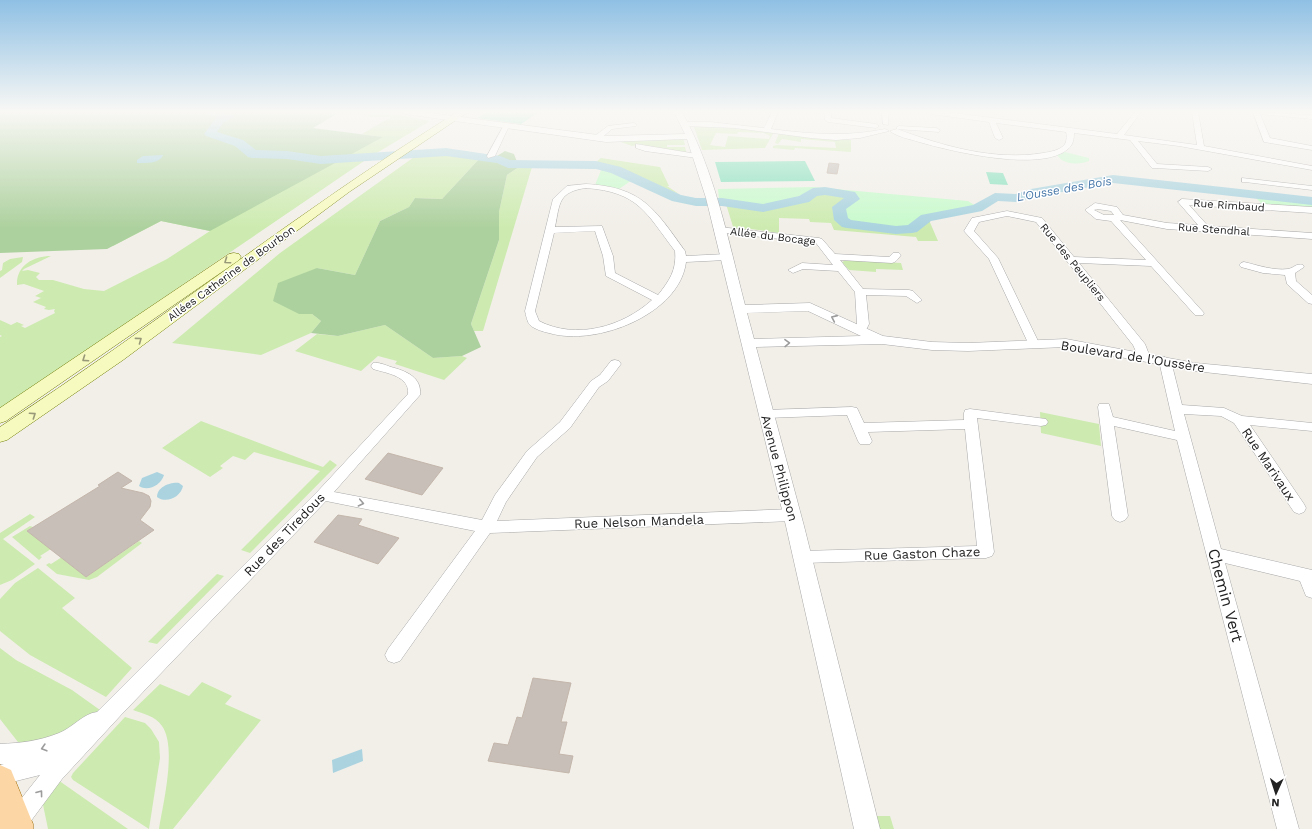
<svg xmlns="http://www.w3.org/2000/svg" width="1312" height="829" font-family="'Work Sans',sans-serif">
<style>
.grass{fill:#cdebb0;fill-rule:evenodd}
.forest{fill:#add19e}
.park{fill:#c8facc}
.pitch{fill:#88e0be}
.water{fill:#aad3df}
.lines{fill:none;stroke-linecap:round;stroke-linejoin:round}
.river{fill:#aad3df;fill-rule:evenodd}
.building{fill:#c7bfb8;stroke:#c4b6ab}
.minor-casing{stroke:#a9a9a9;stroke-width:1}
.tertiary-casing{stroke:#a9a9a9;stroke-width:1}
.secondary-casing{stroke:#707d05;stroke-width:1}
.primary-casing{stroke:#a06b00;stroke-width:1}
.minor{fill:#fff;fill-rule:evenodd}
.tertiary{fill:#fff;fill-rule:evenodd}
.secondary{fill:#f7fabf;fill-rule:evenodd}
.primary{fill:#fcd6a4;fill-rule:evenodd}
.oneway{stroke:#979978}
.oneway2{stroke:#9c9c9c}
.labels{text-anchor:middle;stroke-width:3;stroke-linejoin:round;paint-order:stroke}
.far-street-label{font-size:11px;fill:#222;stroke:#fff}
.far-water-label{font-size:12px;font-style:italic;fill:#4a7aab;stroke:#fff}
.street-label{font-size:13px;fill:#222;stroke:#fff}
.near-street-label{font-size:16px;fill:#222;stroke:#fff}
</style>
<rect width="100%" height="100%" fill="#f2efe9"/>
<g class="grass">
<path d="M383 112 430 121 370 157 0 409V337L2 336 0 335V320L11 325 17 322 24 325 21 326 25 328 55 313 54 311 55 309 49 310 44 309 46 307 33 302 41 298 35 296 44 291 24 284 17 285C16 266 33 256 51 256L24 269 22 271 28 270 40 273 36 277 39 280H53L84 289 104 291 167 259 210 231 161 221 113 246 89 245 382 137 362 134 391 117C382 116 376 118 366 116L374 112Z"/>
<path d="M694 127H720L774 132 765 148 702 150ZM738 132 764 133 770 136 769 139 728 136 725 147 710 145 716 133 737 134Z"/>
<path d="M779 133 819 139 851 140V152L795 148 794 150 773 148V146L777 145 836 148 835 142 801 139V142L782 139 778 144 775 143Z"/>
<path d="M683 138 685 145H667V147H685L687 155 651 149 641 144 632 146 618 141Z"/>
<path d="M421 152 480 158 442 199 415 198 409 207 380 221 355 275 317 268 299 314H312L321 321 311 333 261 355 172 343 280 253Z"/>
<path d="M601 158 660 167 669 186H667L679 194 616 168 598 164 596 162Z"/>
<path d="M519 167H532L483 331H474L471 324 499 240V212L507 175Z"/>
<path d="M823 193 848 198 836 206 835 219C845 233 900 232 917 230L922 224 929 220 938 241H918L916 237 834 230 831 223 810 222 809 219 779 218V233L751 229 734 230 726 204C767 211 784 210 823 193Z"/>
<path d="M23 257 22 262 0 278V271L2 270 3 263 10 259Z"/>
<path d="M846 260 901 263 903 270 876 269V272L849 270 842 262Z"/>
<path d="M385 325 433 358 462 356 467 358 444 380 395 364 397 361 378 356 361 371 295 351 317 334 338 336Z"/>
<path d="M1040 412 1099 424 1101 446 1041 433Z"/>
<path d="M201 421 323 467 330 460 337 465 250 553 241 550 320 471 254 452 245 460 233 456 220 466 223 468 210 477 162 448Z"/>
<path d="M30 514 35 517 3 539 35 564 12 580 0 585V533Z"/>
<path d="M30 526 33 527 27 531 51 549 40 556 42 557 39 560 12 537Z"/>
<path d="M139 541 142 543 97 577 89 580 57 574 46 565 49 563 51 564 62 557 86 577Z"/>
<path d="M38 568 75 598 62 608 132 668 106 697 30 655 0 631V599L15 583Z"/>
<path d="M217 574 224 576 157 644 148 642Z"/>
<path d="M0 648 16 660 72 690 100 710 66 737 26 744 18 742 0 719Z"/>
<path d="M202 682 232 696 225 704 261 720 173 829H159C163 804 177 747 162 726 155 716 144 714 133 710L160 684 189 696Z"/>
<path d="M125 717 145 723 151 729 159 742 160 758 149 829 73 780 71 777 73 773Z"/>
<path d="M58 780 128 829H48L42 800Z"/>
<path d="M875 816H890L894 829H879Z"/>
</g>
<g class="forest">
<path d="M0 112H340L313 128 383 137 210 231 161 221 107 249 0 253Z"/>
<path d="M505 151 514 154 519 167 507 175 499 212V240L471 324 481 347 462 356 433 358 385 325 338 336 311 333 321 321 312 314H299L273 301 278 283 317 268 355 275 380 221 409 207 415 198 442 199 480 158 497 156Z"/>
</g>
<g class="park">
<path d="M1065 152 1089 158V161C1080 165 1063 165 1057 155Z"/>
<path d="M599 168 611 171 632 180 619 189 595 185 601 170Z"/>
<path d="M813 187 968 201 976 206 924 216 917 219 913 226 893 228 859 224 857 222 846 220 844 209 857 200 855 195 830 189 815 190 786 201 762 206 719 200 718 189Z"/>
<path d="M1254 196 1312 203V208L1263 205Z"/>
</g>
<g class="pitch">
<path d="M487 112 538 113 521 124 477 118Z"/>
<path d="M805 161 815 181 721 182 715 162Z"/>
<path d="M986 172 1003 173 1008 185 990 184Z"/>
</g>
<g class="water">
<path d="M163 155C160 164 145 163 137 163V160L143 156Z"/>
<path d="M157 472 164 475C161 485 148 492 139 486L142 478Z"/>
<path d="M179 483 183 486C181 497 166 504 157 497 157 487 170 482 179 483Z"/>
<path d="M362 749 363 761 333 773 332 760Z"/>
</g>
<g class="lines">
<path class="river" d="M207 112C215 112 227 110 234 117L223 123 217 132 243 140 256 150 287 151 321 156 446 148 500 156 510 160 596 161 621 167 681 195 696 198H722L763 204 799 196 813 188 825 187 855 192 860 199 846 209 848 218 851 220 896 226 908 225 921 215 973 205 995 193 1016 194 1031 189 1113 175 1312 197V205L1113 183 1034 197 1017 202 998 201 982 211 931 221 917 232 912 233 896 234 847 228 842 227 834 220 832 207 844 198 825 195 817 196 809 202 763 212 722 206H696L672 201 611 173 596 169 508 168 497 163 446 156 321 164 287 159 252 158 248 157 235 146 206 136 204 134 215 119 218 117 208 114Z"/>
</g>
<g class="building">
<path d="M829 163 839 164 837 174 827 173Z"/>
<path d="M388 453 443 468 422 495 365 479Z"/>
<path d="M118 472 132 481 121 488 143 493 149 496 151 501 150 507 140 520 154 530 86 577 27 531 100 486 98 485Z"/>
<path d="M338 515 362 519 358 525 399 538 378 564 314 542Z"/>
<path d="M533 678 571 683 561 722H567L559 754 573 756 569 773 488 761 494 743 508 745 517 717 522 718Z"/>
</g>
<g class="lines">
<defs>
<g id="minor">
<path d="M772 112H778L771 129C810 134 846 137 885 129L889 131 860 138 836 140 811 138 735 128 685 126 682 124 685 122H710L764 128Z"/>
<path d="M815 112H831V118L876 124 879 126 876 128 828 122 825 120V115Z"/>
<path d="M882 112H888V125L883 124Z"/>
<path d="M928 112H946L1117 134 1135 112H1141L1124 135 1197 145 1192 112H1198L1204 146 1312 166V170L1179 146 1138 141 1157 164 1208 167 1212 169 1208 171 1155 168H1152L1130 140 1074 133C1074 139 1073 145 1068 149 1041 173 950 151 919 142 910 139 897 137 890 131L897 129V127L899 126 936 128 940 130 939 132 897 129C943 146 994 161 1043 153 1050 152 1061 150 1065 144 1067 140 1067 135 1066 132L996 123 1003 138 999 140 995 138 989 122 931 114Z"/>
<path d="M1253 112 1312 115V119L1260 114 1270 138 1312 146V150L1264 142Z"/>
<path d="M634 123 636 124V126L612 129 599 140 592 138 608 126Z"/>
<path d="M504 125 509 126 495 156 488 158 487 156Z"/>
<path d="M636 144 697 154 701 156 697 158 645 151 636 148Z"/>
<path d="M1242 178 1312 186V190L1245 182H1242Z"/>
<path d="M586 184C642 187 654 208 685 251L686 256 726 254 731 257 726 260 686 262C680 314 596 347 549 333 544 332 534 329 530 325 527 322 526 315 525 311L553 199 567 186ZM586 188C639 192 646 213 675 251 677 270 669 281 658 295L615 273 613 256 602 226 555 227C560 203 558 192 586 188ZM595 231 603 256 606 276 652 300C622 327 576 340 539 321L535 311 554 233Z"/>
<path d="M1182 199 1312 207V213L1189 205 1208 226 1312 233V239L1167 229 1120 220 1204 313 1203 315H1195L1151 266 1079 263 1145 344 1150 357 1144 361 1140 360 1133 345 1036 222 1007 216 979 222 974 231 998 258 1039 343 1033 346 1029 345 989 259 964 231 972 218 1007 211 1042 218 1074 257 1146 260 1111 221 1096 219 1085 210 1095 203 1117 207 1123 215 1167 223 1198 225 1178 202ZM1097 209 1111 211 1114 215H1104L1094 210Z"/>
<path d="M719 227 819 238 822 239 835 254 889 257 893 253H899L901 255C898 259 896 262 892 263L840 260 863 289 909 290 913 291 922 300 917 303 906 296 866 295 869 324 865 332H857L855 330 857 324 855 292 838 271 803 269 793 273 788 270 802 263 833 265 816 243 716 232 714 230Z"/>
<path d="M1244 262C1257 265 1274 271 1288 269 1294 268 1296 263 1303 265L1304 267 1295 273 1296 281 1312 295V304L1308 303 1287 284 1285 275 1263 273 1241 267 1239 265 1241 263Z"/>
<path d="M1165 357 1171 361 1182 405 1224 408 1242 416 1312 423V431L1250 425 1304 504 1306 508 1304 512 1299 514 1294 512 1234 423 1221 416 1184 414 1221 549 1312 570V598L1306 596 1300 581 1225 563 1299 829H1277L1177 440 1114 426 1128 516 1125 520 1120 522 1115 520 1112 516 1098 407 1099 404H1109L1113 417 1175 431 1159 361Z"/>
<path d="M615 360 619 361 621 364 608 381 599 387 570 428 537 457 506 502 497 521 792 509 797 511 800 515 797 519 792 521 490 533 400 661 394 663 388 661 385 655 388 649 475 531 326 501 121 715 62 779 25 829H9L6 822 9 814 40 775 0 785V765L4 764H0V744C21 743 39 741 59 733 72 728 84 713 97 712L318 491 408 394C410 376 386 373 373 369L371 366 373 363C379 362 385 365 391 367 406 371 422 377 420 395L334 492 482 520 495 495 527 451 560 422 591 381 600 375 611 361Z"/>
<path d="M852 407 857 408 864 423 964 420V413L965 410 970 409 1046 419 1048 422 1046 425 1041 426 977 418 994 552 992 556 986 558 802 563 796 562 794 557 796 552 802 551 977 546 965 429 868 432 872 441 870 444H860L858 441 847 415 766 418 761 417 760 414 761 411 766 410Z"/>
</g>
<path id="tertiary" d="M401 112H423L606 136 685 134 674 112H682C715 171 728 240 745 305L810 303 883 336 932 342 968 343 1066 339 1195 363 1312 374V384L1195 371 1066 347 968 351 932 350 882 344 756 347 804 526 880 829H854L786 526 706 198 687 139 606 142 405 114ZM808 311 861 336 754 339 747 313Z"/>
<g id="secondary">
<path d="M457 112H468L349 192 123 360 7 440 0 442V427C155 326 300 210 457 112Z"/>
<path d="M234 253 239 254 241 257 239 260 6 421 0 423V408L229 254Z"/>
</g>
<path id="primary" d="M0 765 11 770 33 824V829H0Z"/>
</defs>
<use href="#minor" class="minor-casing"/>
<use href="#tertiary" class="tertiary-casing"/>
<use href="#secondary" class="secondary-casing"/>
<use href="#primary" class="primary-casing"/>
<use href="#minor" class="minor"/>
<use href="#tertiary" class="tertiary"/>
<use href="#secondary" class="secondary"/>
<use href="#primary" class="primary"/>
</g>
<defs><path id="oneway-chevron" d="M-2-3.5L2.5 0L-2 3.5" fill="none" stroke-width="1.6" stroke-linecap="round" stroke-linejoin="round"/></defs>
<g class="oneway">
<use href="#oneway-chevron" transform="translate(227 261) rotate(145)"/>
<use href="#oneway-chevron" transform="translate(139 340) rotate(-36)"/>
<use href="#oneway-chevron" transform="translate(85 359) rotate(146)"/>
<use href="#oneway-chevron" transform="translate(33 415) rotate(-34)"/>
</g>
<g class="oneway2">
<use href="#oneway-chevron" transform="translate(834 318) rotate(-156)"/>
<use href="#oneway-chevron" transform="translate(787 343) rotate(-1)"/>
<use href="#oneway-chevron" transform="translate(361 503) rotate(12)"/>
<use href="#oneway-chevron" transform="translate(44 748) rotate(164)"/>
<use href="#oneway-chevron" transform="translate(40 793) rotate(-53)"/>
</g>
<linearGradient id="sky" x2="0" y2="1"><stop stop-color="#8fc0e4"/><stop offset="0.49" stop-color="#f9f8f5"/><stop offset="1" stop-color="#f9f8f5" stop-opacity="0"/></linearGradient>
<rect width="1312" height="228" fill="url(#sky)"/>
<g class="labels">
<g class="far-street-label">
<text transform="translate(1229 205) rotate(4)" y="4">Rue Rimbaud</text>
<text transform="translate(1214 229) rotate(4)" y="4">Rue Stendhal</text>
<text transform="translate(773 236) rotate(7)" y="4">Allée du Bocage</text>
<text transform="translate(1073 262) rotate(51)" y="4">Rue des Peupliers</text>
<text transform="translate(231 273) rotate(-36)" y="4">Allées Catherine de Bourbon</text>
</g>
<g class="far-water-label">
<text transform="translate(1064 189) rotate(-10)" y="4">L'Ousse des Bois</text>
</g>
<g class="street-label">
<text transform="translate(1133 356) rotate(9)" y="5">Boulevard de l'Oussère</text>
<text transform="translate(1269 464) rotate(56)" y="5">Rue Marivaux</text>
<text transform="translate(780 468) rotate(75)" y="5">Avenue Philippon</text>
<text transform="translate(639 521) rotate(-2)" y="5">Rue Nelson Mandela</text>
<text transform="translate(284 534) rotate(-46)" y="5">Rue des Tiredous</text>
<text transform="translate(922 553) rotate(-2)" y="5">Rue Gaston Chaze</text>
</g>
<g class="near-street-label">
<text transform="translate(1226 595) rotate(75)" y="6">Chemin Vert</text>
</g>
</g>
<g transform="translate(1276 793) rotate(183)" stroke="#ffffff" stroke-width="3" paint-order="stroke">
<path d="M0-3L7 15L0 10L-7 15Z" fill="#222222"/>
<text y="-6" font-size="11" font-weight="bold" text-anchor="middle" fill="#222222">N</text>
</g>
</svg>
